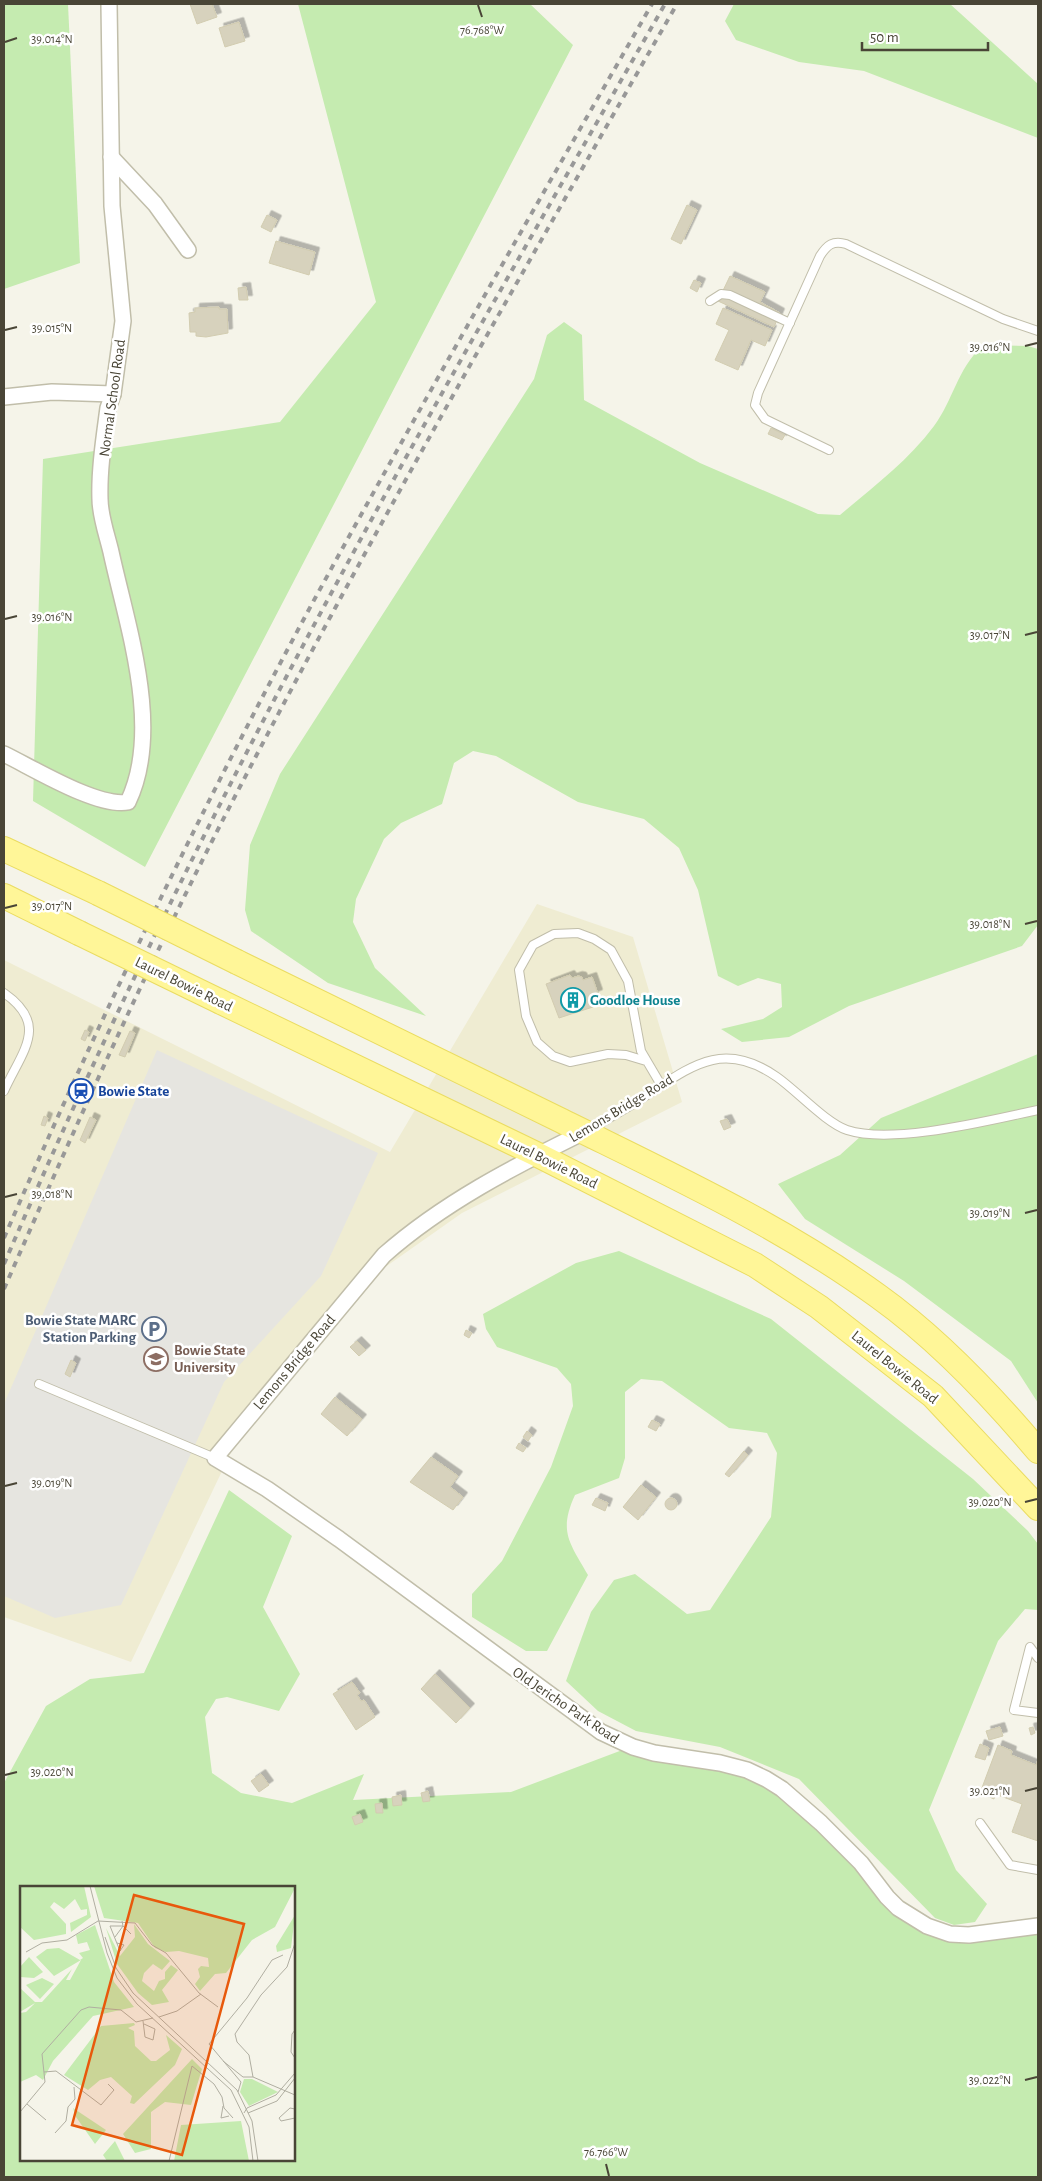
<svg xmlns="http://www.w3.org/2000/svg" width="1042" height="2181" font-family="'Alegreya Sans',sans-serif">
<style>
.education{fill:#efecd2}
.green{fill:#c5ebb0;fill-rule:evenodd}
.parking{fill:#e6e5e0}
.building{fill:#d7d2bd;stroke:#d2ccb0;filter:url(#shadow)}
.lines{fill:none;stroke-linecap:round;stroke-linejoin:round}
.service-casing{stroke:#c1beaa;stroke-width:10}
.minor-casing{stroke:#c1beaa;stroke-width:18}
.primary-casing{stroke:#eadc62;stroke-width:26}
.service{stroke:#fff;stroke-width:8}
.minor{stroke:#fff;stroke-width:15}
.primary{stroke:#fff698;stroke-width:24}
.rail{stroke:#989898;stroke-width:4;stroke-dasharray:6 6;stroke-linecap:butt}
.primary-bridge-casing{stroke:#eadc62;stroke-width:26;stroke-linecap:butt}
.primary-bridge{stroke:#fff698;stroke-width:24}
.ticks{fill:none;stroke:#494536;stroke-width:2}
.labels{text-anchor:middle;stroke-width:5;stroke-linejoin:round;paint-order:stroke}
.street-label{font-size:15px;fill:#494536;stroke:#fff}
.culture-label{font-size:15px;font-weight:bold;fill:#0d838f;stroke:#fff;text-anchor:start}
.transit-label{font-size:15px;font-weight:bold;fill:#164399;stroke:#fff;text-anchor:start}
.service-label{font-size:15px;font-weight:bold;fill:#4e5e75;stroke:#fff;text-anchor:end}
.education-label{font-size:15px;font-weight:bold;fill:#785e54;stroke:#fff;text-anchor:start}
.inset-road{fill:none;stroke:#b0aea1;stroke-width:1}
.view{fill:#e8590c;fill-opacity:0.15;stroke:#e8590c;stroke-width:2.5}
.inset-edge{fill:none;stroke:#494536;stroke-width:2.5}
.ticks-label{font-size:12px;text-anchor:middle;fill:#494536;stroke:#fff;stroke-width:5;stroke-linejoin:round;paint-order:stroke}
</style>
<defs>
<filter id="shadow"><feDropShadow dx="4.5" dy="-4.5" stdDeviation="0" flood-color="#0004"/></filter>
</defs>
<rect width="100%" height="100%" fill="#f5f4e9"/>
<path class="education" d="M537 904 633 937 682 1102 462 1213 381 1270 233 1448 131 1662 4 1617V960L390 1152Z"/>
<g class="green">
<path d="M4 4H68L80 263 4 289Z"/>
<path d="M298 4H530L573 45 145 867 33 801 43 459 280 422 376 302Z"/>
<path d="M734 4H950L1038 84V138L864 71 799 62 736 40 725 21Z"/>
<path d="M564 322 582 335 584 400 700 463 818 514 840 515C873 487 908 461 934 426 954 399 956 371 983 345L1028 346 1038 349V925L1022 946 849 1006 789 1037 742 1042 721 1029 763 1019 782 1007 781 984 758 978 738 986 718 976 698 890 679 848 644 819 578 802 496 756 473 751 454 763 442 804 401 823 384 839 356 899 353 922 375 968 426 1016 328 983 251 931 245 910 250 845 280 774 534 379 547 335Z"/>
<path d="M1038 1054V1403L1011 1361 904 1281 805 1219 778 1184 840 1155 881 1118Z"/>
<path d="M619 1251 771 1319 973 1479 1028 1531 1038 1544V1610L1025 1609 998 1641 929 1810 956 1870 987 1904 975 1922 954 1925 935 1918 799 1779 720 1747 636 1731 598 1711 566 1681 591 1612 614 1580 635 1574 687 1614 710 1610 771 1517 777 1453 767 1433 729 1428 662 1381 641 1379 625 1392V1458L619 1478 575 1495C558 1532 570 1543 588 1575L547 1651H526L472 1617V1594L502 1561 551 1467 573 1406 571 1384 557 1368 497 1347 486 1329 483 1314 576 1263Z"/>
<path d="M229 1490 292 1536 263 1607 300 1674 279 1711 227 1697 216 1699 205 1717 212 1773 241 1793 292 1803 364 1774 353 1800 511 1792 625 1749 730 1764 783 1787 903 1915 969 1941 993 1940 1038 1931V2177H4V1783L46 1706 90 1679 144 1673ZM21 1887H294V2160H21Z"/>
</g>
<path class="parking" d="M157 1050 378 1153 321 1276 224 1382 121 1605 55 1618 4 1596V1404Z"/>
<g class="building">
<path d="M190 4H212L217 17 197 24Z"/>
<path d="M239 22 245 41 225 47 219 28Z"/>
<path d="M687 205 697 210 681 244 671 239Z"/>
<path d="M267 215 277 220 271 232 261 227Z"/>
<path d="M276 241 315 252 309 275 269 263Z"/>
<path d="M730 276 765 292 760 302 780 313 774 327 718 301Z"/>
<path d="M694 280 701 283 697 292 690 288Z"/>
<path d="M246 287 248 300H239L238 288Z"/>
<path d="M219 307V309H227L228 333 206 337 196 336V332H190L189 313 195 312V308Z"/>
<path d="M723 308 772 330 765 346 751 340 738 370 715 360 729 330 716 324Z"/>
<path d="M771 428 785 435 782 440 768 434Z"/>
<path d="M570 975 572 978 578 976 582 977 583 980 592 977 598 994 593 996 595 1003 592 1004 593 1007 559 1018 546 984Z"/>
<path d="M85 1030 89 1032 85 1041 81 1039Z"/>
<path d="M130 1031 135 1033 125 1057 119 1055Z"/>
<path d="M44 1116 48 1118 45 1126 41 1125Z"/>
<path d="M90 1117 96 1120 85 1143 80 1140Z"/>
<path d="M727 1119 731 1127 724 1130 720 1121Z"/>
<path d="M466 1330 472 1333 469 1338 464 1335Z"/>
<path d="M357 1341 366 1350 359 1356 350 1347Z"/>
<path d="M71 1360 76 1363 70 1377 65 1374Z"/>
<path d="M335 1397 362 1419 347 1436 321 1414Z"/>
<path d="M652 1420 660 1424 656 1431 648 1427Z"/>
<path d="M527 1431 532 1435 528 1441 523 1437Z"/>
<path d="M519 1443 526 1448 523 1452 516 1448Z"/>
<path d="M744 1451 748 1455 729 1477 725 1474Z"/>
<path d="M431 1457 458 1476 450 1487 463 1497 453 1510 410 1482Z"/>
<path d="M641 1485 656 1497 638 1520 623 1507Z"/>
<circle cx="671" cy="1504" r="6"/>
<path d="M596 1498 608 1503 605 1511 592 1505Z"/>
<path d="M435 1674 470 1708 456 1723 421 1689Z"/>
<path d="M352 1682 360 1693 357 1695 361 1701 364 1700 375 1717 356 1730 333 1694Z"/>
<path d="M1000 1727 1003 1736 989 1740 986 1731Z"/>
<path d="M1033 1727 1035 1733 1031 1735 1029 1728Z"/>
<path d="M980 1744 989 1748 985 1760 975 1757Z"/>
<path d="M998 1745 1012 1751 1011 1755 1036 1765 1038 1760V1841L1012 1832 1022 1804 995 1794 994 1799 980 1793Z"/>
<path d="M261 1774 269 1785 259 1792 251 1781Z"/>
<path d="M428 1791 430 1801 423 1802 421 1793Z"/>
<path d="M401 1795 402 1805 393 1806 392 1797Z"/>
<path d="M382 1803 383 1813H376L375 1804Z"/>
<path d="M360 1814 363 1822 355 1825 352 1817Z"/>
</g>
<g class="lines">
<defs>
<g id="service">
<path d="M710 301 721 294 730 295 790 323"/>
<path d="M829 450 765 419 755 405 758 393 820 256C827 245 833 240 846 244L1003 319 1038 331"/>
<path d="M4 993C50 1025 22 1051 4 1091"/>
<path d="M646 1061 626 1055 608 1054 570 1062 553 1056 537 1042 526 1016 519 970 533 945 554 934 578 933 594 939 611 950 628 981 641 1051 661 1085"/>
<path d="M588 1130C606 1120 624 1110 641 1099 689 1068 721 1038 777 1077 797 1091 826 1123 847 1130 893 1145 990 1120 1038 1110"/>
<path d="M39 1384 215 1458"/>
<path d="M1038 1658 1030 1647 1014 1710 1038 1713"/>
<path d="M980 1823 1010 1865 1038 1870"/>
</g>
<g id="minor">
<path d="M111 157 155 204 188 250"/>
<path d="M4 397 52 392 113 394"/>
<path d="M4 754C33 768 98 808 128 802 163 729 127 626 111 552 107 535 100 516 100 499 99 470 104 438 108 408L113 394 123 321 112 206 109 4"/>
<path d="M584 1132C513 1167 443 1203 384 1255L215 1458 267 1489 339 1539 601 1732 633 1747 654 1753 720 1763 747 1770 766 1779 782 1789 821 1823 861 1863 887 1897 898 1908 927 1926 950 1934 969 1935 1038 1926"/>
</g>
<g id="primary">
<path d="M4 849 98 893"/>
<path d="M4 896 79 933"/>
<path d="M237 962C346 1015 454 1068 562 1121 671 1175 780 1225 878 1296 938 1339 991 1395 1038 1451"/>
<path d="M221 1002 538 1155 755 1265 819 1307 933 1396 1038 1508"/>
</g>
</defs>
<use href="#service" class="service-casing"/>
<use href="#minor" class="minor-casing"/>
<use href="#primary" class="primary-casing"/>
<use href="#service" class="service"/>
<use href="#minor" class="minor"/>
<use href="#primary" class="primary"/>
<g class="rail">
<path d="M4 1238C98 1022 201 809 313 602 423 401 538 202 652 4"/>
<path d="M4 1264C75 1100 151 938 233 779 368 516 518 260 665 4"/>
<path d="M4 1289C79 1118 156 947 243 781 380 518 529 261 677 4"/>
</g>
<defs>
<g id="primary-bridge">
<path d="M98 893 237 962"/>
<path d="M79 933 221 1002"/>
</g>
</defs>
<use href="#primary-bridge" class="primary-bridge-casing"/>
<use href="#primary-bridge" class="primary-bridge"/>
</g>
<path class="ticks" d="M478 5 482 17M5 42 17 38M5 330 17 327M1025 346 1037 343M5 619 17 616M1025 635 1037 632M5 908 17 905M1025 924 1037 921M5 1197 17 1194M1025 1213 1037 1210M5 1486 17 1483M1025 1502 1037 1499M5 1775 17 1772M1025 1791 1037 1788M1025 2080 1037 2077M606 2164 609 2176"/>
<defs>
<symbol id="building-ring" viewBox="-11 -11 22 22"><circle r="9.5" fill="#fff" stroke="#0f9aa8" stroke-width="1.5"/><path d="M-4-6H4V6H1V3H-1V6H-4ZM-2.5-4.3h1.7v1.8h-1.7ZM.8-4.3h1.7v1.8H.8ZM-2.5-1h1.7V.8h-1.7ZM.8-1h1.7V.8H.8Z" fill="#0f9aa8"/></symbol>
<symbol id="station-ring" viewBox="-11 -11 22 22"><circle r="9.5" fill="#fff" stroke="#1a4fb4" stroke-width="1.5"/><path d="M-3-6H3Q5-6 5-4V2Q5 4 3 4L4.5 6H3L1.5 4h-3L-3 6H-4.5L-3 4Q-5 4-5 2V-4Q-5-6-3-6ZM-3.5-4v3h7v-3ZM-3.5 1v1.5H-2V1ZM2 1v1.5H3.5V1Z" fill="#1a4fb4"/></symbol>
<symbol id="parking-ring" viewBox="-11 -11 22 22"><circle r="9.5" fill="#fff" stroke="#5c6f8a" stroke-width="1.5"/><path d="M-3.5-5.5H1a3.5 3.5 0 0 1 0 7H-1V5.5H-3.5ZM-1-3.4V-.6H.8a1.4 1.4 0 0 0 0-2.8Z" fill="#5c6f8a"/></symbol>
<symbol id="university-ring" viewBox="-11 -11 22 22"><circle r="9.5" fill="#fff" stroke="#8d6e63" stroke-width="1.5"/><path d="M0-5L7-2L0 1L-7-2ZM-4 1L0 2.5L4 1V4Q0 6-4 4Z" fill="#8d6e63"/></symbol>
</defs>
<g fill-rule="evenodd">
<use href="#building-ring" x="559" y="986" width="28" height="28"/>
<use href="#station-ring" x="67" y="1077" width="28" height="28"/>
<use href="#parking-ring" x="140" y="1315" width="28" height="28"/>
<use href="#university-ring" x="142" y="1345" width="28" height="28"/>
</g>
<g class="labels">
<g class="street-label">
<text transform="translate(112 398) rotate(-82)" y="5">Normal School Road</text>
<text transform="translate(184 984) rotate(26)" y="5">Laurel Bowie Road</text>
<text transform="translate(621 1108) rotate(-31)" y="5">Lemons Bridge Road</text>
<text transform="translate(549 1161) rotate(26)" y="5">Laurel Bowie Road</text>
<text transform="translate(294 1362) rotate(-50)" y="5">Lemons Bridge Road</text>
<text transform="translate(895 1367) rotate(39)" y="5">Laurel Bowie Road</text>
<text transform="translate(566 1705) rotate(34)" y="5">Old Jericho Park Road</text>
</g>
<g class="culture-label">
<text x="590" y="1005">Goodloe House</text>
</g>
<g class="transit-label">
<text x="98" y="1096">Bowie State</text>
</g>
<g class="service-label">
<text x="136" y="1325">Bowie State MARC<tspan x="136" dy="17">Station Parking</tspan></text>
</g>
<g class="education-label">
<text x="174" y="1355">Bowie State<tspan x="174" dy="17">University</tspan></text>
</g>
</g>
<g transform="translate(20 1886)">
<rect width="275" height="275" fill="#f5f4e9"/>
<path d="M0 0H64L71 31 51 46 50 37 67 29V23L61 24 55 13 44 23 34 16 30 21 46 38V48L14 54 0 41ZM74 0H275V2L255 41 232 54 206 87 195 88 180 105 175 98 180 91 178 83 181 80 189 81 188 72 159 65 146 66 135 62 118 37 84 32ZM275 29 271 62 257 66 256 60ZM114 38 128 58 150 75 142 84 133 78 124 87 122 95 134 105 139 95 145 93V86L151 79 158 84 142 104 149 116 132 119 118 107 97 78 86 42 100 70 115 51ZM75 39 94 96 114 121 73 130 33 175 23 194 16 189 0 196V127L6 126 15 117 0 126V102L15 116H22L52 83 46 94H50L61 74 34 90 16 71 27 63 39 62 60 74 63 72 59 67 70 64 67 56 58 58 56 49ZM9 71 23 86 14 92 0 91V81ZM22 92 34 98 20 113 6 99ZM114 137 115 139 108 142 114 145 115 160 131 175H136L150 164 146 149 162 163 155 179 114 218 110 217 112 210 91 191 80 194 68 204 44 189 81 140ZM172 173 182 183 171 219 145 216 131 226V263L115 267 103 248ZM224 193H232L258 206 229 220 220 206ZM53 222 86 244 75 258 56 231ZM221 235 229 275H154L161 239ZM95 255 105 275H87L83 269Z" fill="#c5ebb0"/>
<path class="inset-road" d="M70 0 87 67 97 92 117 118 211 204 229 241 233 275M85 51 96 82 113 107 217 204 232 235 238 275M95 51 103 40 111 48M97 57 104 59 100 65 90 40H103L102 35M275 57 267 81 241 109 215 148 217 156 229 169 233 191 275 209M6 66 22 57 47 54 78 35 115 37 132 59 146 67 179 107 198 121M139 131 157 125 181 108M123 135 125 151 133 154 135 143 124 138M275 144 272 148 271 166 275 172M203 175 223 191H233M24 186 36 185 81 219 94 204 88 198M218 206 221 196 189 158 227 112 252 74 263 69M7 218 26 234M203 220 201 232 209 230M275 223 270 222 259 232 261 235 275 232M0 226 25 196 22 168 61 124 69 121 101 124 116 136 133 132M224 227 227 222 256 209 275 187M228 227 257 215 275 192M35 247 46 235 48 221 55 213 54 201M149 275 172 180 194 198 202 211 204 222 213 232"/>
<path class="view" d="M114 9 224 38 162 269 52 239Z"/>
<rect width="275" height="275" class="inset-edge"/>
</g>
<g class="ticks-label">
<text x="482" y="34">76.768°W</text>
<text x="52" y="43">39.014°N</text>
<text x="52" y="332">39.015°N</text>
<text x="990" y="351">39.016°N</text>
<text x="52" y="621">39.016°N</text>
<text x="990" y="639">39.017°N</text>
<text x="52" y="910">39.017°N</text>
<text x="990" y="928">39.018°N</text>
<text x="52" y="1198">39.018°N</text>
<text x="990" y="1217">39.019°N</text>
<text x="52" y="1487">39.019°N</text>
<text x="990" y="1506">39.020°N</text>
<text x="52" y="1776">39.020°N</text>
<text x="990" y="1795">39.021°N</text>
<text x="990" y="2084">39.022°N</text>
<text x="606" y="2156">76.766°W</text>
</g>
<rect width="1042" height="2181" fill="none" stroke="#494536" stroke-width="10"/>
<path d="M862 42v8h126v-8" fill="none" stroke="#494536" stroke-width="2.5"/>
<text x="870" y="42" font-size="15" fill="#494536" stroke="#ffffff" stroke-width="4" paint-order="stroke">50 m</text>
</svg>
